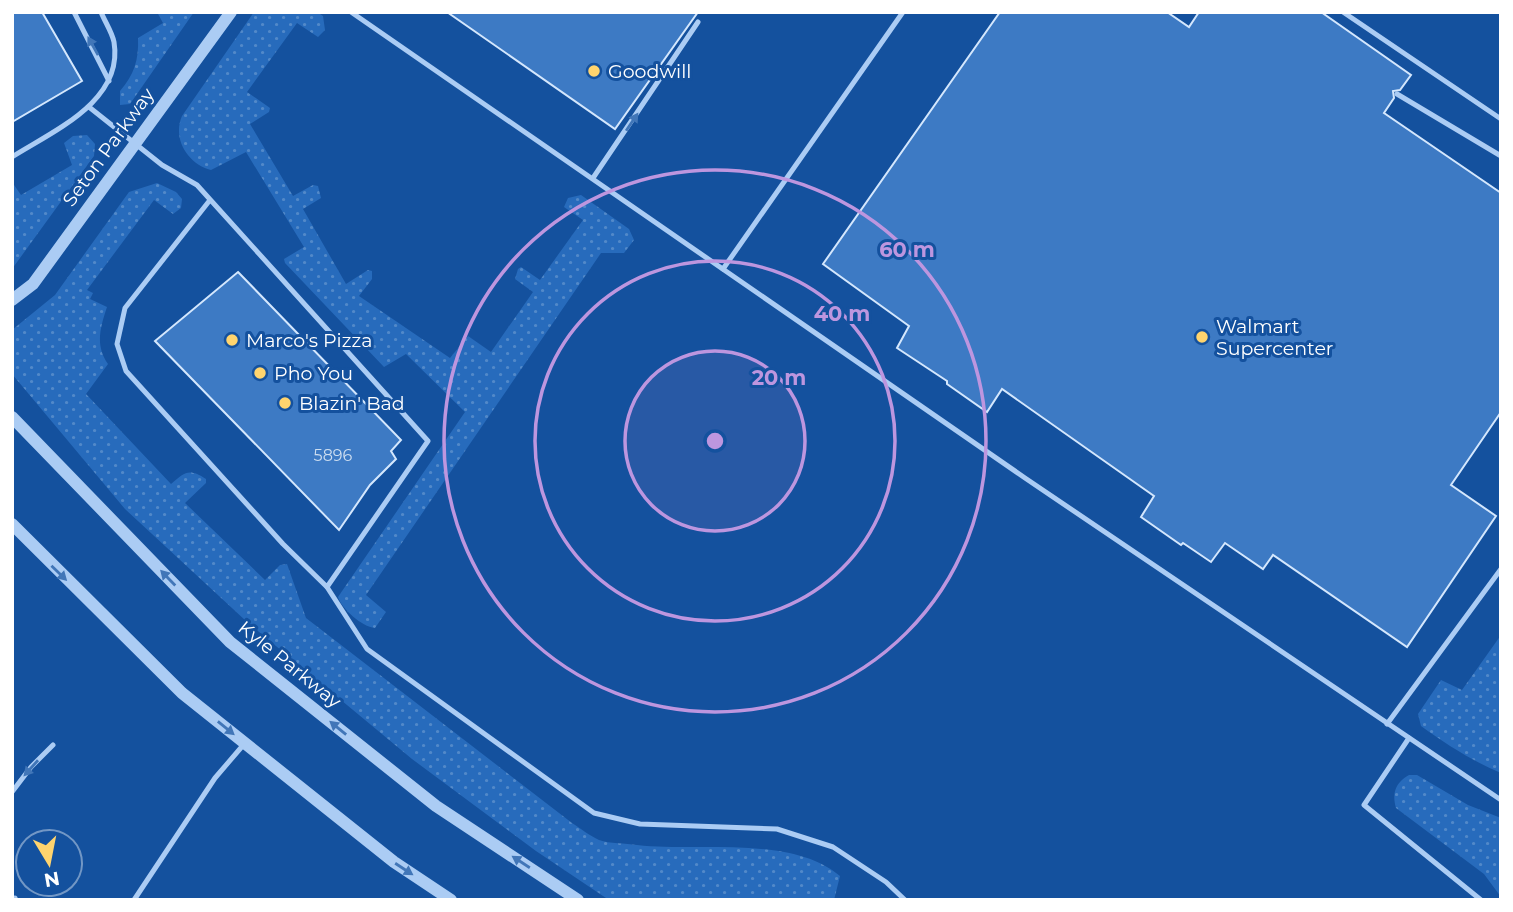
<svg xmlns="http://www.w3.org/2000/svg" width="1513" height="912" font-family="Montserrat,sans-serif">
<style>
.grass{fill:url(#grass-dots)}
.building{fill:#3d7ac4;stroke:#d4e7fd;stroke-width:2}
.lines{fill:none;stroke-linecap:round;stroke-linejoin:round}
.service{stroke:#abccf4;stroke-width:5}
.tertiary{stroke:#abccf4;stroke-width:12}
.oneway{fill:#4176b8}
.ring{fill:none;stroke:#bd96df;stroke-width:3.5}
.poi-dot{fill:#ffd46e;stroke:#14519e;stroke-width:2.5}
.labels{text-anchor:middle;stroke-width:6;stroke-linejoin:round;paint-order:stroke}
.number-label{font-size:16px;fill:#cedef0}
.poi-label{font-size:19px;fill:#fff;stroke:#14519e;text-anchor:start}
.street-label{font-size:19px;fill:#fff;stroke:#14519e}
.centre{fill:#bd96df;stroke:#14519e;stroke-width:3.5}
.ring-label{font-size:21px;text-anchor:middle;font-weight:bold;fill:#bd96df;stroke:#14519e;stroke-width:6;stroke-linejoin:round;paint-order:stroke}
</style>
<defs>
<pattern id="grass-dots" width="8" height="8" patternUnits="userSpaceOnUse" patternTransform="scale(1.75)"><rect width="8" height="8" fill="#276bbc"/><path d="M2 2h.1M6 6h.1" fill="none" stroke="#5289c9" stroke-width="1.8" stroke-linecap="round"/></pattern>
</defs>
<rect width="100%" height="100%" fill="#14519e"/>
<g class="grass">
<path d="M157 12H194L130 104 120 105V91C134 75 139 60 138 38L163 23Z"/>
<path d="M254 12H317L323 16 325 30 318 37 297 23 247 92 270 108 269 112 250 124 293 196 313 185 318 186 321 198 303 209 346 284 368 270 372 271V279L359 296 450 358 468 336 491 352 533 292 515 279 518 269 521 267 540 280 583 220 564 207 568 198 581 195 629 229 634 240 624 253H601L366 595 386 612 375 628C362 627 341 608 338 597L465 412 406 354 384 367 285 263 284 259 304 247 246 152 211 170C188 164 172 139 182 116Z"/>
<path d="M87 135 95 144 94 156 12 269V182L21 195 72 165 64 143 73 136Z"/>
<path d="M157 183 176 192 182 199 181 208 173 214 154 200 87 290 93 293 90 299 107 307C100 328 95 346 108 364L86 394 171 484C185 472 189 468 206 479V483L185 503 265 580 280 565 287 564 306 618 572 823C580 828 590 836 599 840 610 844 625 843 637 845 699 852 792 835 840 876L834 900H609L536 851 412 759 246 621 125 509 12 374V330L55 295 129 192Z"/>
<path d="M1501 635V773C1472 761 1446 744 1421 726L1418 714 1441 680 1462 690Z"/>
<path d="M1409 775H1417L1468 805 1501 818V897L1484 874 1396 808C1392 793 1395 783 1409 775Z"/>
</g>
<g class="building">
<path d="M12 12H42L82 81 12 122Z"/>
<path d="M447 12H698L615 129Z"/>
<path d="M1000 12H1167L1189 27 1199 12H1321L1411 75 1400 90 1393 91 1394 98 1384 113 1501 193V412L1451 485 1496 516 1407 647 1273 555 1263 569 1225 543 1211 562 1183 543 1181 545 1141 517 1154 496 1002 389 987 412 947 384V381L897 348 909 326 823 264Z"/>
<path d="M238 272 401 440 391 451 396 459 370 485 339 530 155 341Z"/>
</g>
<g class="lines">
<g class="service">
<path d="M74 12 109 81"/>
<path d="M351 12 1025 478 1501 800"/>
<path d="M1343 12 1501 119"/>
<path d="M1397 94 1501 156"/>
<path d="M89 107 162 165 197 185 428 441 327 587 283 544 126 371 117 344 125 308 210 200"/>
<path d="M12 157C53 131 124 101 114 42 112 32 105 22 101 12"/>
<path d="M593 178 698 22"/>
<path d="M723 269 903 12"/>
<path d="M327 587 367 649 594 813 640 824 777 829 833 847 886 882 905 900"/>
<path d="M1387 724 1501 569"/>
<path d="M1409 738 1364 805 1481 900"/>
<path d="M12 792 31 767 53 745"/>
<path d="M14 900 15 898"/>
<path d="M134 900 215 778 245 743"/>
</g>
<g class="tertiary">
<path d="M12 300 33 284 231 12"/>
<path d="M12 417 230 642 436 806 578 900"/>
<path d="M12 524 182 693 394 862 451 900"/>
</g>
</g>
<defs><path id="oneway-solid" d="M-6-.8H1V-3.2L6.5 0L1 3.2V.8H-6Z" transform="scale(1.75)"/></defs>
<g class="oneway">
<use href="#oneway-solid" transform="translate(93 46) rotate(-119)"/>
<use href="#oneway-solid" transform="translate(632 122) rotate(-56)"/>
<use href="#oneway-solid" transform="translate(59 573) rotate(44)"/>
<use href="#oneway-solid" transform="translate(168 578) rotate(-134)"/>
<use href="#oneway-solid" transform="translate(226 728) rotate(39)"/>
<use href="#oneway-solid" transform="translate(338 728) rotate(-141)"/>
<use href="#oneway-solid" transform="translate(31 768) rotate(132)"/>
<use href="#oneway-solid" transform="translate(521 862) rotate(-147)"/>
<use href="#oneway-solid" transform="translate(404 869) rotate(33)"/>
</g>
<circle cx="715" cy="441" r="90" fill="#bd96df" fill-opacity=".12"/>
<g class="ring">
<circle cx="715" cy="441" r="90"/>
<circle cx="715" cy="441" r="180"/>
<circle cx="715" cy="441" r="271"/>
</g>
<g class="poi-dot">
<circle cx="594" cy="71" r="7"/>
<circle cx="1202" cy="337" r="7"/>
<circle cx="232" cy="340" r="7"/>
<circle cx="260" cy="373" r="7"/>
<circle cx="285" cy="403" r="7"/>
</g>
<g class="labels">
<g class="number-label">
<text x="333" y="461">5896</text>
</g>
<g class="poi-label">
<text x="608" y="78">Goodwill</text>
<text x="1216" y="333">Walmart<tspan x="1216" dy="22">Supercenter</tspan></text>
<text x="246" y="347">Marco's Pizza</text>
<text x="274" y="380">Pho You</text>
<text x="299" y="410">Blazin' Bad</text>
</g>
<g class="street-label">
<text transform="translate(108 147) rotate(-54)" y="7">Seton Parkway</text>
<text transform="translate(290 664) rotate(39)" y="7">Kyle Parkway</text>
</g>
</g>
<circle cx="715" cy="441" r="10" class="centre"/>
<g class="ring-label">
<text x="907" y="257">60 m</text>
<text x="842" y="321">40 m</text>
<text x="779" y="385">20 m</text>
</g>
<rect width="1513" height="912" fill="none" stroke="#ffffff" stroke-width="28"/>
<g transform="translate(49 863) rotate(170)"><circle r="33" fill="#14519e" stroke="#7297c5" stroke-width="2"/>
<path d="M0-5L12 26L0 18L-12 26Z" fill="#ffd46e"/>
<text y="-10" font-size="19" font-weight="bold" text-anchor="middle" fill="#ffffff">N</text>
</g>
</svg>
